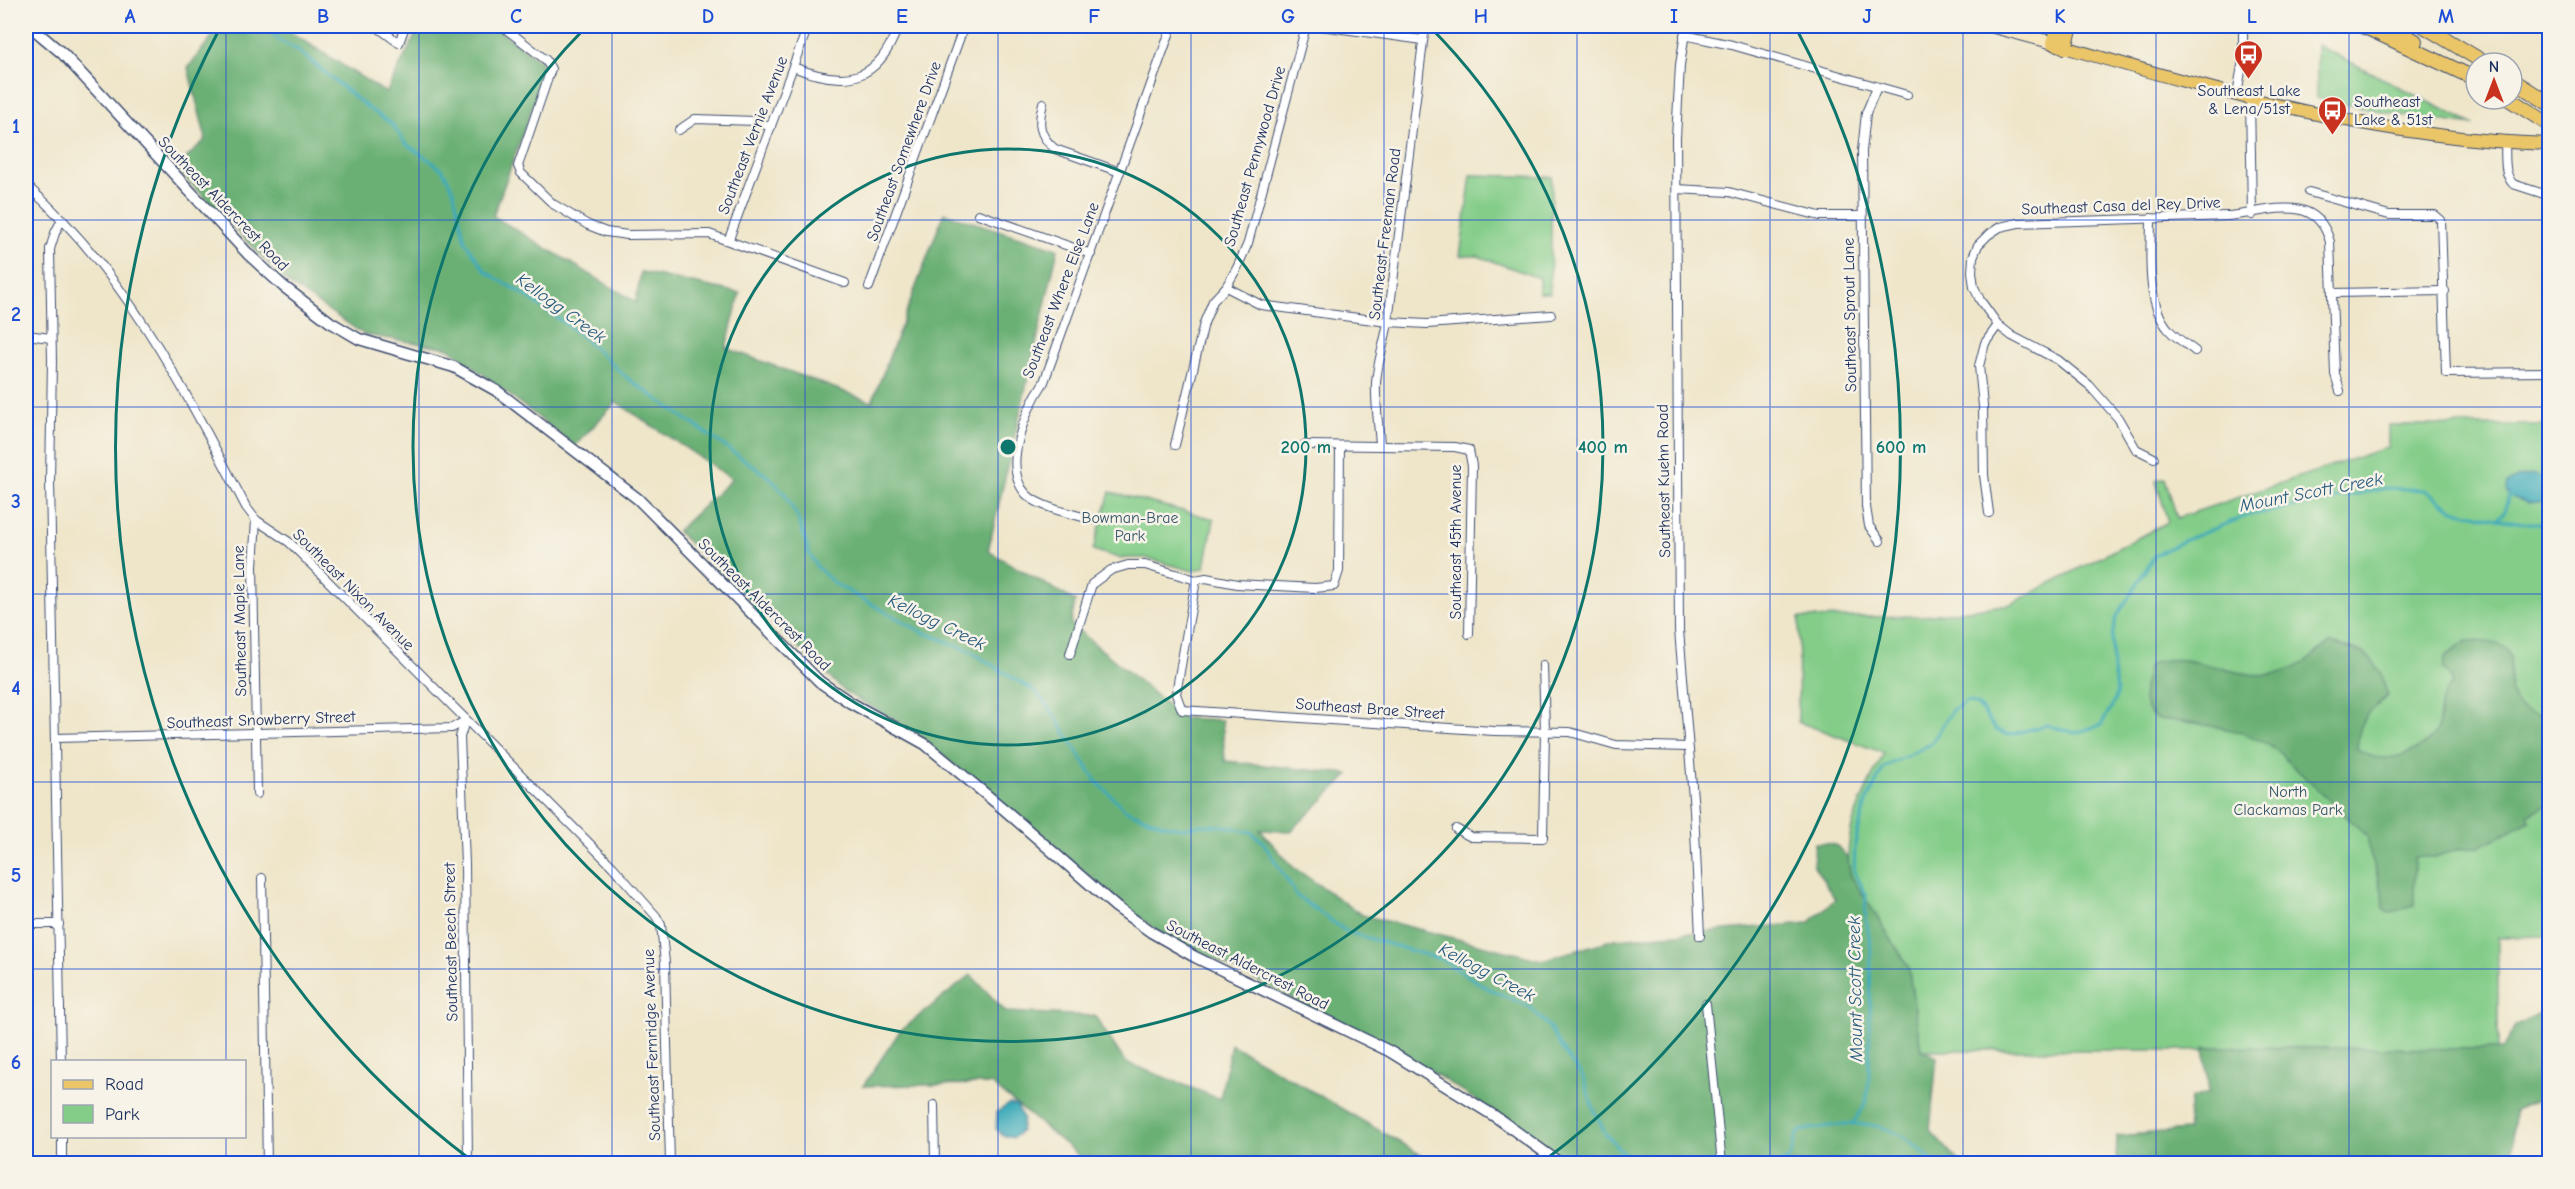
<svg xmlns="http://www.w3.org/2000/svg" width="2575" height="1189" font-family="'Comic Neue',sans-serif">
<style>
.green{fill:#84cd89;stroke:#507e74;stroke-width:1.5}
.forest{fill:#6bb075;stroke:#43706a;stroke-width:1.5}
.water{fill:#3baab9;stroke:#2b6c8c;stroke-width:1.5}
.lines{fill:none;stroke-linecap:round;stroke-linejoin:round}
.stream{stroke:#3baab9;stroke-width:3}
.minor-casing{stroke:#3b4a6e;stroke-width:10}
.tertiary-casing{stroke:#3b4a6e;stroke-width:13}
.secondary-casing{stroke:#3b4a6e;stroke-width:14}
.primary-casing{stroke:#3b4a6e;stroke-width:14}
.trunk-casing{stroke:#3b4a6e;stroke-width:16}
.minor{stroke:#fff;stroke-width:8}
.tertiary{stroke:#fff;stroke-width:10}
.secondary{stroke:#f7e8c3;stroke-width:12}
.primary{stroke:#ebc669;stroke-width:12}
.trunk{stroke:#ebc669;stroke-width:14}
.grid{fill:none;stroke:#1d4ed8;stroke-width:1.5;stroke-opacity:0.55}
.ring{fill:none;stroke:#0f766e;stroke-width:3}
.labels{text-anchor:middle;stroke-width:5;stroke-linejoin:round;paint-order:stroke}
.poi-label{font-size:16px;fill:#1b2f5e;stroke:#f7f3e8}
.street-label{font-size:16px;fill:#1b2f5e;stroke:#f7f3e8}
.park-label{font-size:16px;fill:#355669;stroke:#f7f3e8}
.water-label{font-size:18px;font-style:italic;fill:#265a7e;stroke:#f7f3e8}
.centre{fill:#0f766e;stroke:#f7f3e8;stroke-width:3}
.ring-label{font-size:18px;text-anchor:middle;font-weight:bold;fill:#0f766e;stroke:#f7f3e8;stroke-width:5;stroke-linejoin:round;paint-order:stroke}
.neatline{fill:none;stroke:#1d4ed8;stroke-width:2}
.grid-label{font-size:20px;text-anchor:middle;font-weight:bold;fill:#1d4ed8}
</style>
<rect width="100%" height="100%" fill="#f7f3e8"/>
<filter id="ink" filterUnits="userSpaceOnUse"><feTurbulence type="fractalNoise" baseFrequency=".0167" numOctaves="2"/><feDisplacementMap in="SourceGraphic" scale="12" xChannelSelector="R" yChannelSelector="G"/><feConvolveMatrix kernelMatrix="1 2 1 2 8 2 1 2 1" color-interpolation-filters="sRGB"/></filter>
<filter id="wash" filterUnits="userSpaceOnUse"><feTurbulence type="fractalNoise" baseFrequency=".008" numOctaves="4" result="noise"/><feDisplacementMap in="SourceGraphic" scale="24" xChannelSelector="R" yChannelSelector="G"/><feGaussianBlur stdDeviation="1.35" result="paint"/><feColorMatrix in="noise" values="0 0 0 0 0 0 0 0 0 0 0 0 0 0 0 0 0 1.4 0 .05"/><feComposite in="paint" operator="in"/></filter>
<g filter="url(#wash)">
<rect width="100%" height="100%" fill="#efe6ca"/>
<g class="green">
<path d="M2317 45 2474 125 2386 113 2317 98Z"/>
<path d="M1471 175 1552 177 1550 293H1539V278L1478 256H1460Z"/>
<path d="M2388 425H2549V936L2498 937V1050H1921L1908 966 1851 876C1839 835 1867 788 1884 753L1798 722 1799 618 1924 616 2011 604 2168 522 2156 481 2165 478 2177 518 2388 447Z"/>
<path d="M1110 492 1214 519 1205 567 1193 571 1146 558H1119L1093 550Z"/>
</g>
<g class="forest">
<path d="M220 26H281L386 93 420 26H493L540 61 545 73 493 216 636 302 641 272 740 293 726 348 872 402 944 213 1058 249 988 551 1075 601 1071 624 1183 718 1222 720 1225 761 1349 774 1291 831 1260 830 1293 867 1362 915 1542 960 1615 939 1809 923 1835 899 1813 864 1815 843H1827L1837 846 1847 857 1851 876 1908 966 1921 1050 1937 1057 1930 1130 1960 1163H1568L1523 1131 1414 1060 1154 929 909 728 845 692 677 531 732 479 616 402 575 446 449 348 365 335 289 284 176 168 206 139 188 68Z"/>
<path d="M2467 641C2537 640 2496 672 2517 704 2525 716 2540 712 2549 719V803L2528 815 2530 821 2477 848 2460 849 2434 857H2414V906L2388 913 2383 909 2382 891 2368 846V837L2277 751C2247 729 2218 727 2182 721 2175 720 2165 721 2159 719 2137 711 2144 681 2149 665 2186 648 2225 676 2264 675 2280 675 2304 666 2315 654 2321 649 2323 646 2330 643 2365 650 2380 657 2387 695 2382 703 2377 706 2370 712 2360 723 2358 735 2357 749 2362 752 2368 756 2374 757 2394 761 2426 750 2436 731 2444 714 2435 702 2452 684L2451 678 2443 668 2445 657Z"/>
<path d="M971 975 1006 1012 1095 1016 1125 1062 1220 1099 1231 1044 1435 1163H1099L1081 1157 991 1084 863 1086 900 1031Z"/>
<path d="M2549 1008V1104L2540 1100 2514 1110 2512 1163H2116L2117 1136 2187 1130 2191 1098 2209 1093 2204 1047 2502 1049 2515 1026Z"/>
</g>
<g class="water">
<path d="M2533 475 2549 478V501L2528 503 2509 496 2506 490 2507 483 2519 477Z"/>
<path d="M1009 1104 1017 1106 1023 1119 1021 1131 1013 1138 1002 1135 996 1129 997 1112Z"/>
</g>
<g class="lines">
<g class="stream">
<path d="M265 26 280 41 296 49 368 108 392 124 405 143 442 169 453 189 465 241 486 272 531 299 579 334 627 378 769 477 784 493 798 518 809 553 817 567 835 584 920 631 968 650 1036 692 1049 707 1096 781 1127 811 1165 825 1183 828 1200 825 1224 826 1251 832 1263 842 1297 896 1347 932 1443 960 1487 988 1530 1007 1549 1027 1565 1054 1583 1077 1593 1108 1605 1133 1622 1152 1636 1164"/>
<path d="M2498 519 2529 524H2550"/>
<path d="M1853 1123 1866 1104 1869 1077 1871 949 1865 911 1866 895 1854 871 1855 843 1866 802 1884 767 1931 744 1952 710 1968 701 1978 705 1996 730 2009 735 2046 725 2075 733 2101 725 2115 701 2117 690 2113 671 2112 637 2116 618 2154 556 2183 541 2246 516 2387 488 2425 490 2454 510 2498 519 2504 512 2509 496H2512"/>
<path d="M1777 1164C1801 1158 1787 1144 1800 1131 1860 1120 1890 1116 1935 1164"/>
</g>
</g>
</g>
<g filter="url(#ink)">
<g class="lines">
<defs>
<g id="minor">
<path d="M376 26 399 43 405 26"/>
<path d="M502 26 546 60 551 69 518 166 521 173 553 204 588 225 606 232 628 235 709 234 845 283"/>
<path d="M1321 26 1423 40"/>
<path d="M1686 26 1680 65 1676 138 1679 630 1694 810 1700 936"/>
<path d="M1684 35 1732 45 1907 95"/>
<path d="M793 67C846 88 879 82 898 26"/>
<path d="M1877 87 1866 113 1862 151 1866 507 1869 526 1880 541"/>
<path d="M2237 94 2243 60V26"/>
<path d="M2250 98 2252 215"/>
<path d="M1043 103C1038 123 1038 135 1055 149L1120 172"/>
<path d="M679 130 695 119 756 121 771 127"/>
<path d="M2505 142C2506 157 2503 173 2513 184L2550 196"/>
<path d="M26 185C125 271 186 392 246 507L256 520 289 542 613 867 656 916 661 925 665 963 670 1164"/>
<path d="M1677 189 1729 192 1820 216H1862"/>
<path d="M2309 192 2389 215H2435L2441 220 2446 373 2550 372"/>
<path d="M978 214 1091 254"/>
<path d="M2151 218C2151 252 2145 303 2169 330 2176 338 2186 344 2195 351"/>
<path d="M729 239 808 26"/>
<path d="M869 287 964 26"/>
<path d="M1226 287 1261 305 1388 322 1427 324 1551 315"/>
<path d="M2334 293 2445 291"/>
<path d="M26 335 51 338"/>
<path d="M1175 445 1204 323 1213 301 1226 287 1237 268 1248 243 1306 26"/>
<path d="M1304 445 1455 447 1469 450 1472 466 1469 634"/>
<path d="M1380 446C1379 425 1375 404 1376 383 1377 363 1385 342 1388 322L1425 26"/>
<path d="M2154 458 2136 449 2118 418 2089 385 2058 360 2012 336 1998 325 1980 300 1974 287 1972 272 1973 257 1978 245 1988 235 2000 227 2018 223 2227 216C2264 214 2316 189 2330 242L2335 374 2340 391"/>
<path d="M1989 513 1984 475 1983 406 1979 366 1985 343 1998 325"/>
<path d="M256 520 253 566 257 794"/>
<path d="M1095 520C1077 515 1039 508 1026 494 1001 467 1026 409 1044 382L1172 26"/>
<path d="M1196 580 1176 694 1182 710 1494 731 1570 732 1616 745 1688 747"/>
<path d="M1070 654 1092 584 1111 570 1128 565H1145L1196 580 1206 578 1237 584 1315 588 1334 586 1339 571 1340 446"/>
<path d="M465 721 460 737 465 864 468 1164"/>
<path d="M56 738 452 728 465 721"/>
<path d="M1456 829 1471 837 1543 838 1545 731 1543 665"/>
<path d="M262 878 267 1164"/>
<path d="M26 924H59"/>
<path d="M1706 1004 1722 1164"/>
<path d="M61 1062 50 481 52 361 50 249 55 233 62 219"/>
<path d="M934 1105 935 1164"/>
<path d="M62 1136V1164"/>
</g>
<path id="tertiary" d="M30 26 63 54 249 255 283 286 330 322 359 339 454 367 497 391 638 499 820 682 851 703 925 744 1006 811 1116 907 1151 932 1195 957 1389 1051 1496 1117 1561 1164"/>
<path id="secondary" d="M1990 26 2054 43"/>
<path id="primary" d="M2058 45C2219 92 2381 140 2550 144"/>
<g id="trunk">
<path d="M2363 26 2476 79"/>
<path d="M2389 26 2415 41"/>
<path d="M2424 26 2485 63"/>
<path d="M2054 43 2059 26"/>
<path d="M2065 47 2071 26"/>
<path d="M2512 80 2550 104"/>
<path d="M2509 99 2550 125"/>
</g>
</defs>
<use href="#minor" class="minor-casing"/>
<use href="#tertiary" class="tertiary-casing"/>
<use href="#secondary" class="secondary-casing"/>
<use href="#primary" class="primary-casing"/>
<use href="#trunk" class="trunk-casing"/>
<use href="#minor" class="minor"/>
<use href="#tertiary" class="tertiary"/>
<use href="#secondary" class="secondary"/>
<use href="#primary" class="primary"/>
<use href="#trunk" class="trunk"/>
</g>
</g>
<path class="grid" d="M226 26V1062M419 26V1164M612 26V1164M805 26V1164M998 26V1164M1191 26V1164M1384 26V1164M1577 26V1164M1770 26V1164M1963 26V1164M2156 26V1164M2349 26V1164M26 220H2550M26 407H2550M26 594H2550M26 782H2550M26 969H2550M226 1136V1164"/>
<g class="ring">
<circle cx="1008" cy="447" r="298"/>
<path d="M1429 26A595 595 0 1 1 587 26"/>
<path d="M471 1160A893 893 0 0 1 220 28M1796 28A893 893 0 0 1 1545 1160"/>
</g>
<defs>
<symbol id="bus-pin" viewBox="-11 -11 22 30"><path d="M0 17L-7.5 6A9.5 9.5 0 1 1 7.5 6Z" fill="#c8321e" stroke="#f7f3e8"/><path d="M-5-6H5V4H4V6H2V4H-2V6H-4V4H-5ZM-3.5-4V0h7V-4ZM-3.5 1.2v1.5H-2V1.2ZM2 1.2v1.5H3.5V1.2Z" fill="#fff"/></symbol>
</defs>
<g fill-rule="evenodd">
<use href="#bus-pin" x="2232" y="38" width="33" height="45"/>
<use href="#bus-pin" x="2316" y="94" width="33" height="45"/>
</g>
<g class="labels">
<g class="poi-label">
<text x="2249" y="96">Southeast Lake<tspan x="2249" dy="18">&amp; Lena/51st</tspan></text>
<text x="2354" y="107" text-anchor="start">Southeast<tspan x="2354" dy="18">Lake &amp; 51st</tspan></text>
</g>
<g class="street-label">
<text transform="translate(752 135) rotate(-69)" y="6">Southeast Vernie Avenue</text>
<text transform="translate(903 151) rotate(-70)" y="6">Southeast Somewhere Drive</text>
<text transform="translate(1254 156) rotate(-74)" y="6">Southeast Pennywood Drive</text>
<text transform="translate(224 203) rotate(46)" y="6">Southeast Aldercrest Road</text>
<text transform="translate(2121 205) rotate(-2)" y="6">Southeast Casa del Rey Drive</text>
<text transform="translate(1384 234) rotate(-83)" y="6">Southeast Freeman Road</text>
<text transform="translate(1060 290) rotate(-69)" y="6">Southeast Where Else Lane</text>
<text transform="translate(1849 315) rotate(-91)" y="6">Southeast Sprout Lane</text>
<text transform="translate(1663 481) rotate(-91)" y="6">Southeast Kuehn Road</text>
<text transform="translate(1455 542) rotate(-90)" y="6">Southeast 45th Avenue</text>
<text transform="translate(354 589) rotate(45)" y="6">Southeast Nixon Avenue</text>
<text transform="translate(765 604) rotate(45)" y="6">Southeast Aldercrest Road</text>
<text transform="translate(239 621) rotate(-91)" y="6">Southeast Maple Lane</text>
<text transform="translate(1370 708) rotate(4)" y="6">Southeast Brae Street</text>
<text transform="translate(261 719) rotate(-2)" y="6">Southeast Snowberry Street</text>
<text transform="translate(450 942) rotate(-91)" y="6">Southeast Beech Street</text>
<text transform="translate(1248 964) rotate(27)" y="6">Southeast Aldercrest Road</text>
<text transform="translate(651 1045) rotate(-92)" y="6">Southeast Fernridge Avenue</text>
</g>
<g class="park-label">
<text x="1130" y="523">Bowman-Brae<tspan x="1130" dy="18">Park</tspan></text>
<text x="2288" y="797">North<tspan x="2288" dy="18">Clackamas Park</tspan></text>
</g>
<g class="water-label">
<text transform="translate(561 308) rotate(36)" y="6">Kellogg Creek</text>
<text transform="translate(2311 492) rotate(-11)" y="6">Mount Scott Creek</text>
<text transform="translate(937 622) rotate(26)" y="6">Kellogg Creek</text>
<text transform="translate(1487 972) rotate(28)" y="6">Kellogg Creek</text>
<text transform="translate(1855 989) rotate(-91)" y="6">Mount Scott Creek</text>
</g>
</g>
<circle cx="1008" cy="447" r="9" class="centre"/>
<g class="ring-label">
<text x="1306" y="453">200 m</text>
<text x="1603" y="453">400 m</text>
<text x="1901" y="453">600 m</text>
</g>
<rect width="2575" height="1189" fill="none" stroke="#f7f3e8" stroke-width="66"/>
<rect x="51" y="1060" width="195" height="78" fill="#f7f3e8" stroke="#9fa5b1" stroke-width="1.5"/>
<rect x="63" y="1080" width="30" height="9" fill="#ebc669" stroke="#9fa5b1" stroke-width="1.5"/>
<text x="105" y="1090" font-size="18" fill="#1b2f5e">Road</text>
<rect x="63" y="1105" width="30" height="18" fill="#84cd89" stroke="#9fa5b1" stroke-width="1.5"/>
<text x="105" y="1120" font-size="18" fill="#1b2f5e">Park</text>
<g transform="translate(2494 81)"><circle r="28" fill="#f7f3e8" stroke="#9fa5b1" stroke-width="1.5"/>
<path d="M0-4.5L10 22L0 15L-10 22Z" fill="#c8321e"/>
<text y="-9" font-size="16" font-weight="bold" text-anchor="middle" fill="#1b2f5e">N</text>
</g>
<rect x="33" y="33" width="2509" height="1123" class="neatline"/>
<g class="grid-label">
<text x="130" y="23">A</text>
<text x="323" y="23">B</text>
<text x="516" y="23">C</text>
<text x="708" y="23">D</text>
<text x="902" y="23">E</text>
<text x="1094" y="23">F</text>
<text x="1288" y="23">G</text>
<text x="1481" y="23">H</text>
<text x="1674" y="23">I</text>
<text x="1867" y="23">J</text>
<text x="2060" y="23">K</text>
<text x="2252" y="23">L</text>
<text x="2446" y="23">M</text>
<text x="16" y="133">1</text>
<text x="16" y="321">2</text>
<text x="16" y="508">3</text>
<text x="16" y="695">4</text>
<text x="16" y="882">5</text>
<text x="16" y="1069">6</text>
</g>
</svg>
